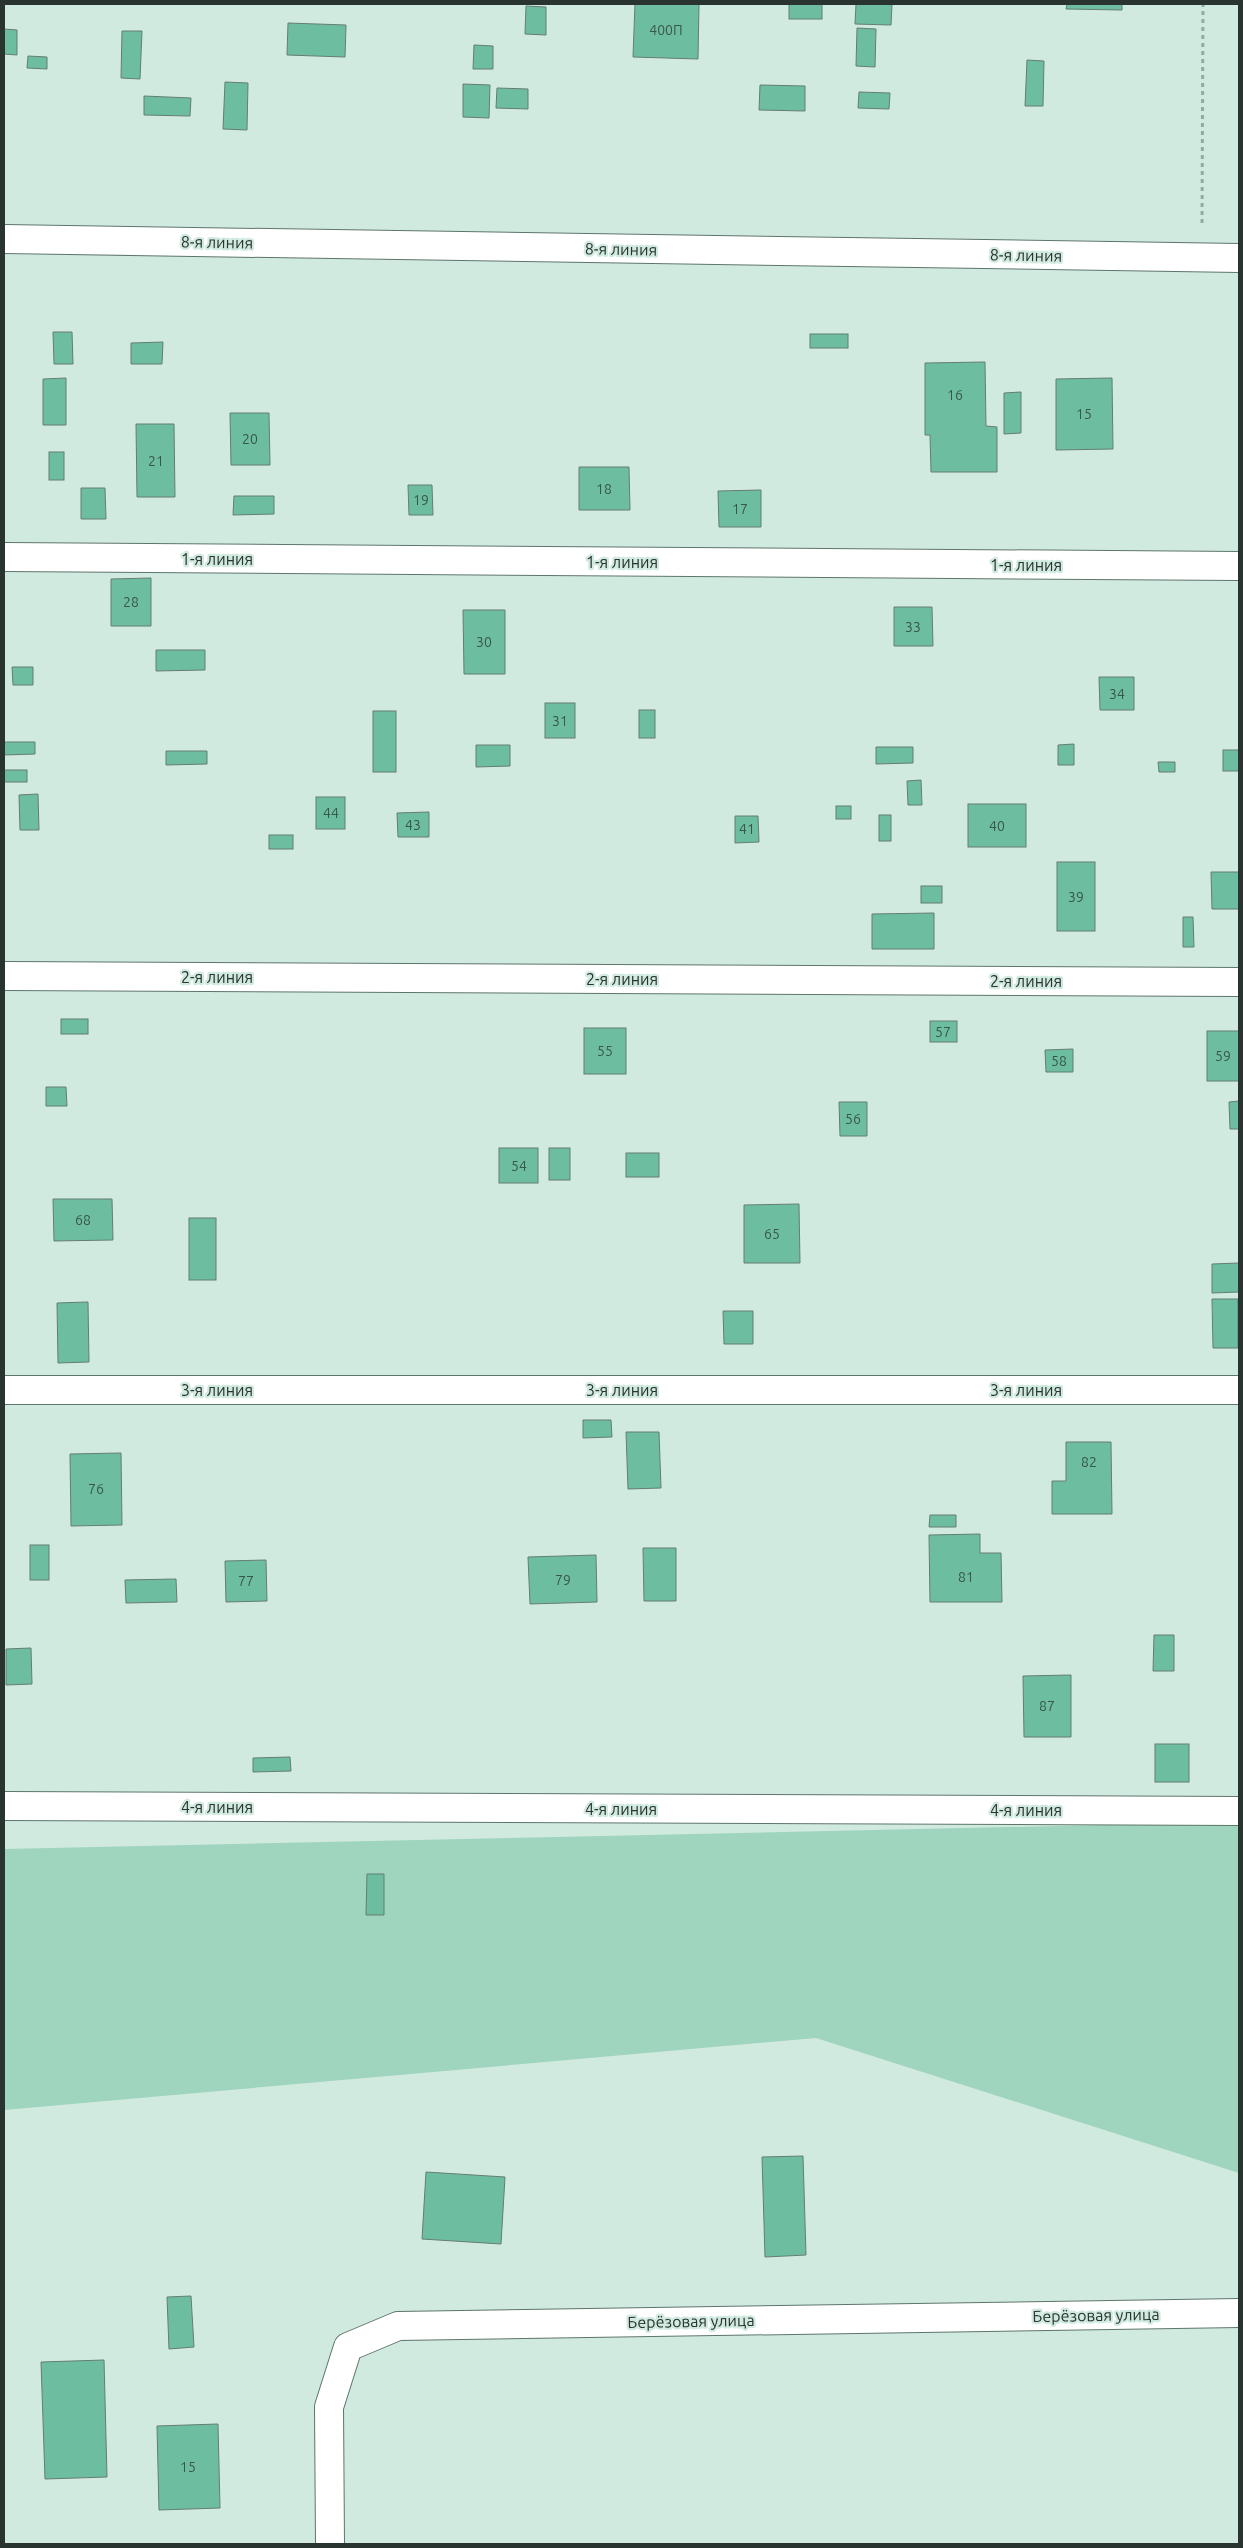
<svg xmlns="http://www.w3.org/2000/svg" width="1243" height="2548" font-family="Ubuntu,sans-serif">
<style>
.green{fill:#9fd4be}
.building{fill:#6dbea0;stroke:#657d73}
.lines{fill:none;stroke-linecap:round;stroke-linejoin:round}
.street-casing{stroke:#5e756c;stroke-width:30}
.secondary-casing{stroke:#5e756c;stroke-width:30}
.path{stroke:#96aaa2;stroke-width:3;stroke-dasharray:4 4;stroke-linecap:butt}
.street{stroke:#fff;stroke-width:28}
.secondary{stroke:#fff;stroke-width:28}
.labels{text-anchor:middle;stroke-width:4.5;stroke-linejoin:round;paint-order:stroke}
.number-label{font-size:14px;fill:#3a564b}
.street-label{font-size:16px;fill:#29332f;stroke:#d1eadf}
</style>
<rect width="100%" height="100%" fill="#d1eadf"/>
<path class="green" d="M1239 1822V2173L816 2038 4 2110V1849Z"/>
<g class="building">
<path d="M635 4H699L698 59 633 57Z"/>
<rect x="789" y="4" width="33" height="15"/>
<path d="M856 4H892L891 25 855 24Z"/>
<path d="M1067 4H1122V10L1066 9Z"/>
<path d="M526 6 546 7V35L525 34Z"/>
<path d="M288 23 346 25 345 57 287 55Z"/>
<path d="M857 28 876 29 875 67 856 66Z"/>
<path d="M4 29 17 30V55L4 54Z"/>
<path d="M122 31H142L140 79 121 78Z"/>
<path d="M474 45 493 46V69H473Z"/>
<path d="M28 56 47 57V69L27 68Z"/>
<path d="M1027 60 1044 61 1043 106H1025Z"/>
<path d="M225 82 248 83 247 130 223 129Z"/>
<path d="M463 84 490 85 489 118 463 117Z"/>
<path d="M760 85 805 86V111L759 110Z"/>
<path d="M497 88 528 89V109L496 108Z"/>
<path d="M859 92 890 93 889 109 858 108Z"/>
<path d="M144 96 191 98 190 116 144 115Z"/>
<path d="M53 332H72L73 364H54Z"/>
<rect x="810" y="334" width="38" height="14"/>
<path d="M163 342 162 364H131V343Z"/>
<path d="M985 362 986 426 997 427V472H931L930 435H925V363Z"/>
<path d="M66 378V425H43V379Z"/>
<path d="M1112 378 1113 449 1056 450V379Z"/>
<path d="M1021 392V433L1004 434V393Z"/>
<path d="M230 413H269L270 465H231Z"/>
<path d="M136 424H174L175 497H137Z"/>
<rect x="49" y="452" width="15" height="28"/>
<path d="M579 467H629L630 510H579Z"/>
<path d="M408 485H432L433 515H409Z"/>
<path d="M81 488H105L106 519H81Z"/>
<path d="M761 490V527H719L718 491Z"/>
<path d="M234 496H274V514L233 515Z"/>
<path d="M151 578V626H111V579Z"/>
<path d="M894 607H932L933 646H894Z"/>
<path d="M463 610H505V674H464Z"/>
<path d="M156 650H205V670L156 671Z"/>
<path d="M12 667H33V685H13Z"/>
<path d="M1099 677H1134V710H1100Z"/>
<rect x="545" y="703" width="30" height="35"/>
<rect x="639" y="710" width="16" height="28"/>
<rect x="373" y="711" width="23" height="61"/>
<path d="M4 742H35V754L4 755Z"/>
<path d="M1074 744V765H1058V745Z"/>
<path d="M476 745H510V766L476 767Z"/>
<path d="M876 747H913V763L876 764Z"/>
<rect x="1223" y="750" width="16" height="21"/>
<path d="M166 751H207V764L166 765Z"/>
<path d="M1158 762H1175V772H1159Z"/>
<rect x="4" y="770" width="23" height="12"/>
<path d="M921 780 922 805H908L907 781Z"/>
<path d="M38 794 39 830H20L19 795Z"/>
<rect x="316" y="797" width="29" height="32"/>
<rect x="968" y="804" width="58" height="43"/>
<rect x="836" y="806" width="15" height="13"/>
<path d="M429 812V837H398L397 813Z"/>
<rect x="879" y="815" width="12" height="26"/>
<path d="M735 816H758L759 842 735 843Z"/>
<rect x="269" y="835" width="24" height="14"/>
<rect x="1057" y="862" width="38" height="69"/>
<path d="M1211 872H1239V909H1212Z"/>
<rect x="921" y="886" width="21" height="17"/>
<path d="M934 913V949H872V914Z"/>
<path d="M1183 917H1193L1194 947H1183Z"/>
<rect x="61" y="1019" width="27" height="15"/>
<rect x="930" y="1021" width="27" height="21"/>
<rect x="584" y="1028" width="42" height="46"/>
<rect x="1207" y="1031" width="32" height="50"/>
<path d="M1073 1049V1072H1046L1045 1050Z"/>
<path d="M46 1087H66L67 1106H46Z"/>
<path d="M1239 1101V1129H1230L1229 1102Z"/>
<path d="M839 1102H867V1136H840Z"/>
<rect x="499" y="1148" width="39" height="35"/>
<rect x="549" y="1148" width="21" height="32"/>
<rect x="626" y="1153" width="33" height="24"/>
<path d="M53 1199H112L113 1240 54 1241Z"/>
<path d="M799 1204 800 1263H744V1205Z"/>
<rect x="189" y="1218" width="27" height="62"/>
<path d="M1239 1263V1292L1212 1293V1264Z"/>
<path d="M1212 1299H1238V1348H1213Z"/>
<path d="M88 1302 89 1362 58 1363 57 1303Z"/>
<path d="M723 1311H753V1344H724Z"/>
<path d="M583 1420H611L612 1437 583 1438Z"/>
<path d="M626 1432H659L661 1488 628 1489Z"/>
<path d="M1066 1442H1111L1112 1514H1052V1481H1066Z"/>
<path d="M121 1453 122 1525 71 1526 70 1454Z"/>
<path d="M930 1515H956V1527H929Z"/>
<path d="M980 1534V1553H1001L1002 1602H930L929 1535Z"/>
<rect x="30" y="1545" width="19" height="35"/>
<path d="M643 1548H676V1601H644Z"/>
<path d="M596 1555 597 1602 530 1604 528 1557Z"/>
<path d="M266 1560 267 1601 226 1602 225 1561Z"/>
<path d="M176 1579 177 1602 126 1603 125 1580Z"/>
<path d="M1154 1635H1174V1671H1153Z"/>
<path d="M31 1648 32 1684 6 1685V1649Z"/>
<path d="M1071 1675V1737H1024L1023 1676Z"/>
<rect x="1155" y="1744" width="34" height="38"/>
<path d="M290 1757 291 1771 253 1772V1758Z"/>
<path d="M367 1874H384V1915H366Z"/>
<path d="M803 2156 806 2255 765 2257 762 2157Z"/>
<path d="M426 2172 505 2177 501 2244 422 2239Z"/>
<path d="M191 2296 194 2347 169 2349 167 2297Z"/>
<path d="M104 2360 107 2477 45 2479 41 2362Z"/>
<path d="M218 2424 220 2508 159 2510 157 2426Z"/>
</g>
<g class="lines">
<defs>
<g id="street">
<path d="M4 557 1239 566"/>
<path d="M4 976 1239 982"/>
<path d="M4 1390H1239"/>
<path d="M4 1806 1239 1811"/>
<path d="M330 2544 329 2407 348 2347 398 2326 1239 2313"/>
</g>
<path id="secondary" d="M4 239 1239 258"/>
</defs>
<use href="#street" class="street-casing"/>
<use href="#secondary" class="secondary-casing"/>
<path class="path" d="M1202 223 1203 4"/>
<use href="#street" class="street"/>
<use href="#secondary" class="secondary"/>
</g>
<g class="labels">
<g class="number-label">
<text x="666" y="35">400П</text>
<text x="955" y="400">16</text>
<text x="1084" y="419">15</text>
<text x="250" y="444">20</text>
<text x="156" y="466">21</text>
<text x="604" y="494">18</text>
<text x="421" y="505">19</text>
<text x="740" y="514">17</text>
<text x="131" y="607">28</text>
<text x="913" y="632">33</text>
<text x="484" y="647">30</text>
<text x="1117" y="699">34</text>
<text x="560" y="726">31</text>
<text x="331" y="818">44</text>
<text x="413" y="830">43</text>
<text x="997" y="831">40</text>
<text x="747" y="834">41</text>
<text x="1076" y="902">39</text>
<text x="943" y="1037">57</text>
<text x="605" y="1056">55</text>
<text x="1223" y="1061">59</text>
<text x="1059" y="1066">58</text>
<text x="853" y="1124">56</text>
<text x="519" y="1171">54</text>
<text x="83" y="1225">68</text>
<text x="772" y="1239">65</text>
<text x="1089" y="1467">82</text>
<text x="96" y="1494">76</text>
<text x="966" y="1582">81</text>
<text x="563" y="1585">79</text>
<text x="246" y="1586">77</text>
<text x="1047" y="1711">87</text>
<text x="188" y="2472">15</text>
</g>
<g class="street-label">
<text transform="translate(217 242) rotate(1)" y="6">8-я линия</text>
<text transform="translate(621 249) rotate(1)" y="6">8-я линия</text>
<text transform="translate(1026 255) rotate(1)" y="6">8-я линия</text>
<text x="217" y="565">1-я линия</text>
<text x="622" y="568">1-я линия</text>
<text x="1026" y="571">1-я линия</text>
<text x="217" y="983">2-я линия</text>
<text x="622" y="985">2-я линия</text>
<text x="1026" y="987">2-я линия</text>
<text x="217" y="1396">3-я линия</text>
<text x="622" y="1396">3-я линия</text>
<text x="1026" y="1396">3-я линия</text>
<text x="217" y="1813">4-я линия</text>
<text x="621" y="1815">4-я линия</text>
<text x="1026" y="1816">4-я линия</text>
<text transform="translate(1096 2315) rotate(-1)" y="6">Берёзовая улица</text>
<text transform="translate(691 2321) rotate(-1)" y="6">Берёзовая улица</text>
</g>
</g>
<rect width="1243" height="2548" fill="none" stroke="#29332f" stroke-width="10"/>
</svg>
